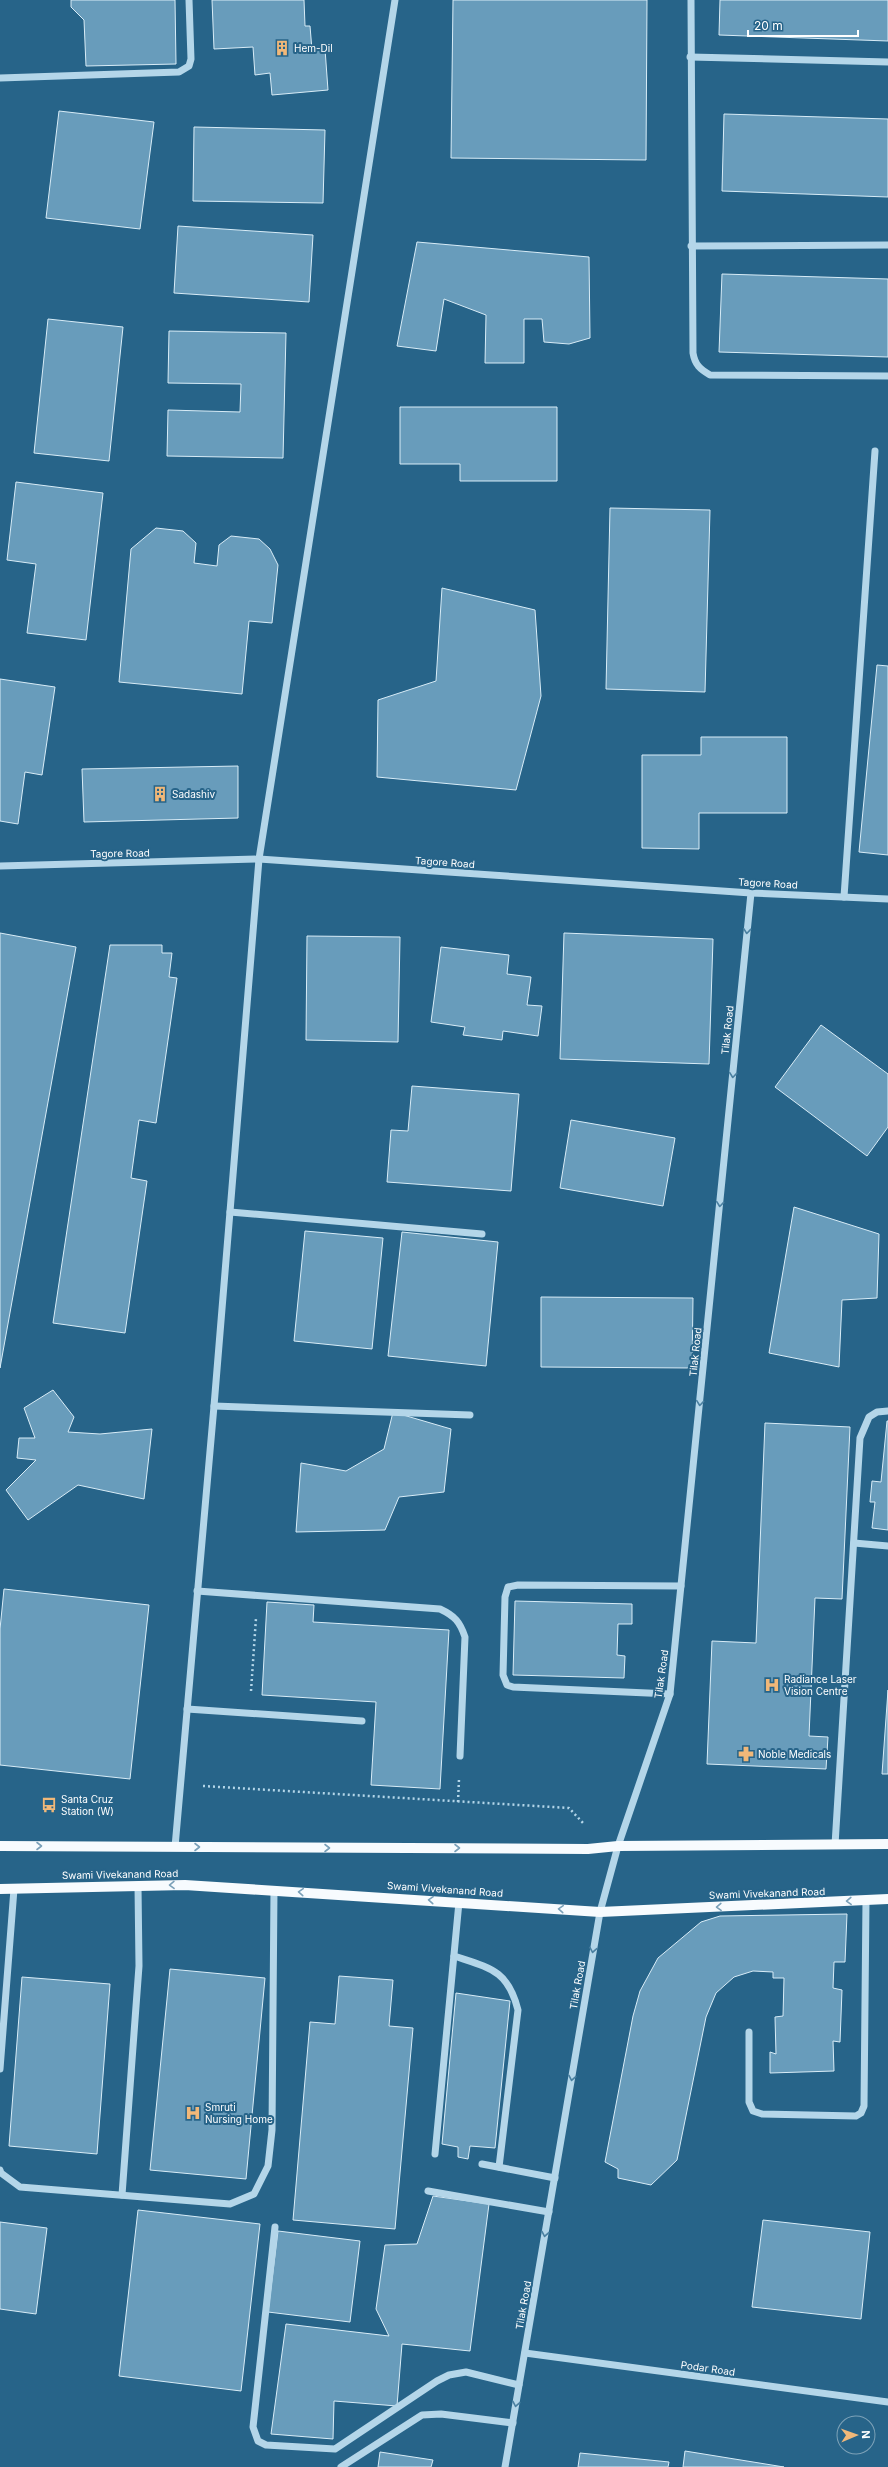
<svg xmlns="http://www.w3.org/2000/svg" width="888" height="2467" font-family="Inter,sans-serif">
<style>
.building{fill:#689cbb;stroke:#d8ecf7}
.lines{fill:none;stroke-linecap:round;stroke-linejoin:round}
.path{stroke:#b4d6e9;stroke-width:2.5;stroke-dasharray:2 3;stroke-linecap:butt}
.minor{stroke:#b4d6e9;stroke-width:7}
.major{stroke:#f7fbfe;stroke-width:10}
.oneway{stroke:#4a80a1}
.oneway2{stroke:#7aa0b8}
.labels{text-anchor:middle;stroke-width:4;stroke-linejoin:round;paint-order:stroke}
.poi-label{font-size:10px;fill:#fff;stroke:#276489;text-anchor:start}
.street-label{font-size:10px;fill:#fff;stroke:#276489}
</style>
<rect width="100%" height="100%" fill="#276489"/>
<g class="building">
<path d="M71 0H175L176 64 86 66 84 20 71 7Z"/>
<path d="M212 0H304L305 26H310L312 50 325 49 328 90 272 95 270 73 255 75 253 47 214 49Z"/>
<path d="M453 0H647L646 160 451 158Z"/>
<path d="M720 0H888V41L719 35Z"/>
<path d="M59 111 154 122 140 229 46 218Z"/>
<path d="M724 114 888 119V197L722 191Z"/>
<path d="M194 127 325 130 323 203 193 201Z"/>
<path d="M178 226 313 235 309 302 174 293Z"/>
<path d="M417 242 589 257 590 338 569 344 544 342 542 319H524V363H485L486 315 444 299 436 351 397 346Z"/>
<path d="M722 274 888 279V357L719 352Z"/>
<path d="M48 319 123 327 109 461 34 453Z"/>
<path d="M169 331 286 333 283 458 167 456 168 410 240 412 241 384 168 383Z"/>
<path d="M400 407H557V481H460V464H400Z"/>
<path d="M16 482 103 493 86 640 27 633 36 564 7 560Z"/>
<path d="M610 508 710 510 705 692 606 689Z"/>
<path d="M156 528 183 531 196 543 194 563 217 566 219 545 231 536 259 539 270 549 278 565 272 623 249 621 242 694 119 682 131 549Z"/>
<path d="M442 588 535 610 541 696 516 790 377 777 378 700 436 681Z"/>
<path d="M877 665 888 666V855L859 852Z"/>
<path d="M0 679 55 687 42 775 25 772 18 824 0 821Z"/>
<path d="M701 737H787V813H699V849L642 848V755H701Z"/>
<path d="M238 766V818L84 822 82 769Z"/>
<path d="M0 933 76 947 0 1368Z"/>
<path d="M564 933 713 939 709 1064 560 1059Z"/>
<path d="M307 936 400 937 398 1042 306 1040Z"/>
<path d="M110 945H162V953H172L169 977 177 978 156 1123 139 1120 131 1178 147 1181 125 1333 53 1323Z"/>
<path d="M441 947 509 955 507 974 531 977 527 1005 542 1006 538 1036 503 1031 502 1040 463 1035 465 1027 431 1022Z"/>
<path d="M821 1025 888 1074V1127L867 1156 775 1087Z"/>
<path d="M412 1086 519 1094 511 1191 387 1182 391 1130 408 1131Z"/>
<path d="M571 1120 675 1138 663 1206 560 1188Z"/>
<path d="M794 1207 879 1234 877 1298 842 1300 839 1367 769 1353Z"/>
<path d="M305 1231 383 1238 372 1349 294 1341Z"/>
<path d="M402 1232 498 1242 486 1366 388 1356Z"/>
<path d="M541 1297 693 1298 692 1368 541 1367Z"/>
<path d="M53 1390 74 1417 68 1432 100 1434 152 1429 144 1499 78 1485 28 1520 6 1490 36 1460 17 1458 19 1438H35L24 1408Z"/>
<path d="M393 1412 451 1429 444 1492 399 1497 385 1530 296 1532 301 1463 346 1471 384 1449Z"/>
<path d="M887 1421H888V1530L872 1528 875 1502H870L872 1481 881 1482Z"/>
<path d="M765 1423 850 1427 842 1599 815 1598 809 1736 828 1737 826 1769 707 1764 712 1641 756 1643Z"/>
<path d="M4 1589 149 1605 130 1779 0 1765V1629Z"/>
<path d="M515 1601 632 1604V1624H618L617 1655 625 1656 624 1678 513 1675Z"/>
<path d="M267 1602 314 1605 313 1622 449 1630 440 1789 371 1785 376 1702 262 1695Z"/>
<path d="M888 1690V1774H882Z"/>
<path d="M847 1914 845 1962H834L833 1988 842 1990 840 2042 833 2041 834 2071 770 2073V2052L776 2054 775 2017 783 2016 784 1978H773V1972L753 1971 734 1977 716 1993 706 2017 677 2160 651 2185 618 2178V2169L605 2162 633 2016 640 1991 658 1958 701 1922 720 1916Z"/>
<path d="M170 1969 265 1978 246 2179 150 2170Z"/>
<path d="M339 1976 393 1980 389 2026 413 2028 395 2229 293 2220 310 2022 335 2024Z"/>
<path d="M22 1977 110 1984 97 2154 9 2146Z"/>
<path d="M456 1993 510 2001 495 2148 470 2146 468 2159 458 2157V2147L442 2144Z"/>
<path d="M433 2196 489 2204 470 2351 402 2344 397 2406 334 2401 333 2439 271 2434 286 2324 389 2336 376 2309 385 2245 417 2244Z"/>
<path d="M138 2210 260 2224 241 2391 119 2376Z"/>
<path d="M763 2220 870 2232 861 2319 752 2307Z"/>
<path d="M0 2222 47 2228 36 2314 0 2309Z"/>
<path d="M278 2231 360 2241 350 2322 268 2312Z"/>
<path d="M685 2451 784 2467H683Z"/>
<path d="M380 2452 433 2460 431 2467H378Z"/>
<path d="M580 2453 669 2462 668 2467H578Z"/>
</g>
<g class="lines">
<g class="path">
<path d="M251 1691 256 1618"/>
<path d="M203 1786 569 1808 584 1824"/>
<path d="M458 1802 459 1779"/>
</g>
<g class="minor">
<path d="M691 0 693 353C695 365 700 369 710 375L888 376"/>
<path d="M690 57 888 62"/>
<path d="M0 78 179 72 189 66 191 59 189 0"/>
<path d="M691 246 888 245"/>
<path d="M0 866 259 859 751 893 888 899"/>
<path d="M844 897 875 451"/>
<path d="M230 1212 482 1234"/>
<path d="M214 1406 470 1415"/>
<path d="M854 1543 888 1546"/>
<path d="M197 1591 440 1609C455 1616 460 1622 465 1637L460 1756"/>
<path d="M670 1694 513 1687 507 1685 503 1675 505 1597 508 1587 518 1585 681 1586"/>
<path d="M187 1709 362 1721"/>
<path d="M835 1845 860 1438 869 1417 877 1412 888 1411"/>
<path d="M175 1847 214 1406 259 859 395 0"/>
<path d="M454 1956C490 1968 508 1970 518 2010L499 2167"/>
<path d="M749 2032V2102L753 2111 762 2114 856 2116 861 2113 864 2106 866 1900"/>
<path d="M0 2069 14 1889"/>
<path d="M435 2154 459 1902"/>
<path d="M482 2164 555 2178"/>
<path d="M0 2170 1 2173 20 2187 230 2204 254 2194 268 2166 272 2130 274 1890"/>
<path d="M428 2191 549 2212"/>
<path d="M122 2195 139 1966 138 1886"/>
<path d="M275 2227 253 2427 258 2441 266 2445 335 2449 437 2381 449 2375 466 2372 519 2385"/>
<path d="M525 2353 888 2402"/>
<path d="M341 2467 422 2415 441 2414 513 2423"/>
<path d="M505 2467 600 1912 618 1846 670 1694 751 893"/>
</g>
<g class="major">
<path d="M0 1846 588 1849 618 1846 888 1844"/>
<path d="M0 1889 185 1885 600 1912 888 1899"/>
</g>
</g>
<defs><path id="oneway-chevron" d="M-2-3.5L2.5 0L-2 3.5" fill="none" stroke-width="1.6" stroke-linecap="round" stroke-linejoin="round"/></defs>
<g class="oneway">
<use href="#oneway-chevron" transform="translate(747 931) rotate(96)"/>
<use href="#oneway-chevron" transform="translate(733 1075) rotate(96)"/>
<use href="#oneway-chevron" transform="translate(720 1204) rotate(96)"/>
<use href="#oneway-chevron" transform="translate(700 1403) rotate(96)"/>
<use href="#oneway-chevron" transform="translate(593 1950) rotate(100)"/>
<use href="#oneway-chevron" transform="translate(572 2078) rotate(100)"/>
<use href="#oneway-chevron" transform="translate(545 2234) rotate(100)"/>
<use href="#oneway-chevron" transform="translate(516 2404) rotate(100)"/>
</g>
<g class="oneway2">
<use href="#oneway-chevron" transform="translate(39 1846)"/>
<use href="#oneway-chevron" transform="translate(197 1847)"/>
<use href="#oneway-chevron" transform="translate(327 1848)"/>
<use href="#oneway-chevron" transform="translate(457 1848)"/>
<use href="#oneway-chevron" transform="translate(172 1885) rotate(179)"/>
<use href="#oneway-chevron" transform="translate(301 1892) rotate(-176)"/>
<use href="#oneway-chevron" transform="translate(431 1900) rotate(-176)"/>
<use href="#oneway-chevron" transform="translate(849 1901) rotate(178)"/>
<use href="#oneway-chevron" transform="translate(719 1907) rotate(178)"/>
<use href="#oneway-chevron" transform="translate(561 1909) rotate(-176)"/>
</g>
<defs>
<symbol id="building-bare" viewBox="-9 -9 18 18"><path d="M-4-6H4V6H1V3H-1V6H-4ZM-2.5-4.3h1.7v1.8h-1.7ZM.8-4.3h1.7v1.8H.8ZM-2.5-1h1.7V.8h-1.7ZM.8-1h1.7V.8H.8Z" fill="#f1b879" stroke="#276489" stroke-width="2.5" paint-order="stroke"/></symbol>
<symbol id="hospital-bare" viewBox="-9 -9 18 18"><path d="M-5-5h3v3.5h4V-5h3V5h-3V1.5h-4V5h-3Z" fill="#f1b879" stroke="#276489" stroke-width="2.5" paint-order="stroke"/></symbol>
<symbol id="pharmacy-bare" viewBox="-9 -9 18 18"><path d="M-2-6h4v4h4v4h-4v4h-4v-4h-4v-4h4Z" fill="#f1b879" stroke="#276489" stroke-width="2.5" paint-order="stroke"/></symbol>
<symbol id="bus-bare" viewBox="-9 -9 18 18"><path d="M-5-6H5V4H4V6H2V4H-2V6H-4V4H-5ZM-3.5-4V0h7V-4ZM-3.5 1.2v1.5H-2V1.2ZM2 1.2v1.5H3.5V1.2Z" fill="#f1b879" stroke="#276489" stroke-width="2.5" paint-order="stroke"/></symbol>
</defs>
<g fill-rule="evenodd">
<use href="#building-bare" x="271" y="37" width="22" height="22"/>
<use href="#building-bare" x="149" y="783" width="22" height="22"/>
<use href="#hospital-bare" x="761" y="1674" width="22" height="22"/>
<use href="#pharmacy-bare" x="735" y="1743" width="22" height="22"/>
<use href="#bus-bare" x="38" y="1794" width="22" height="22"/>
<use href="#hospital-bare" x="182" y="2102" width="22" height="22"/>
</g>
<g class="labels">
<g class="poi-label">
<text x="294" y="52">Hem-Dil</text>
<text x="172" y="798">Sadashiv</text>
<text x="784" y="1683">Radiance Laser<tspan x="784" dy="12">Vision Centre</tspan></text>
<text x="758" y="1758">Noble Medicals</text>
<text x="61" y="1803">Santa Cruz<tspan x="61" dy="12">Station (W)</tspan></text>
<text x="205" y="2111">Smruti<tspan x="205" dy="12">Nursing Home</tspan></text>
</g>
<g class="street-label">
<text transform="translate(120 853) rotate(-1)" y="4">Tagore Road</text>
<text transform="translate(445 862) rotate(4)" y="4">Tagore Road</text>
<text transform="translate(768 883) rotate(3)" y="4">Tagore Road</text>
<text transform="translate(727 1030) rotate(-84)" y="4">Tilak Road</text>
<text transform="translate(695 1352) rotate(-84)" y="4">Tilak Road</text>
<text transform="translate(661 1674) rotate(-82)" y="4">Tilak Road</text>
<text transform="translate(120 1874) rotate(-1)" y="4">Swami Vivekanand Road</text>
<text transform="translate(445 1889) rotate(4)" y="4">Swami Vivekanand Road</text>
<text transform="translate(767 1893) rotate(-2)" y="4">Swami Vivekanand Road</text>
<text transform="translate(577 1985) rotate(-80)" y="4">Tilak Road</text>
<text transform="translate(523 2305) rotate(-80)" y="4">Tilak Road</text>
<text transform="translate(708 2368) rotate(8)" y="4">Podar Road</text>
</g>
</g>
<g transform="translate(856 2435) rotate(88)"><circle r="19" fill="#276489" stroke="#7da2b8"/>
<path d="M0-3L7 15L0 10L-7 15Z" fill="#f1b879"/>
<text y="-6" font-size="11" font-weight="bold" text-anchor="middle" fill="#ffffff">N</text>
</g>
<path d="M748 30v6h110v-6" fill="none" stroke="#ffffff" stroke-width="2"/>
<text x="754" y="30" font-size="12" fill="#ffffff" stroke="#276489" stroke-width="3" paint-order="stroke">20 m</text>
</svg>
